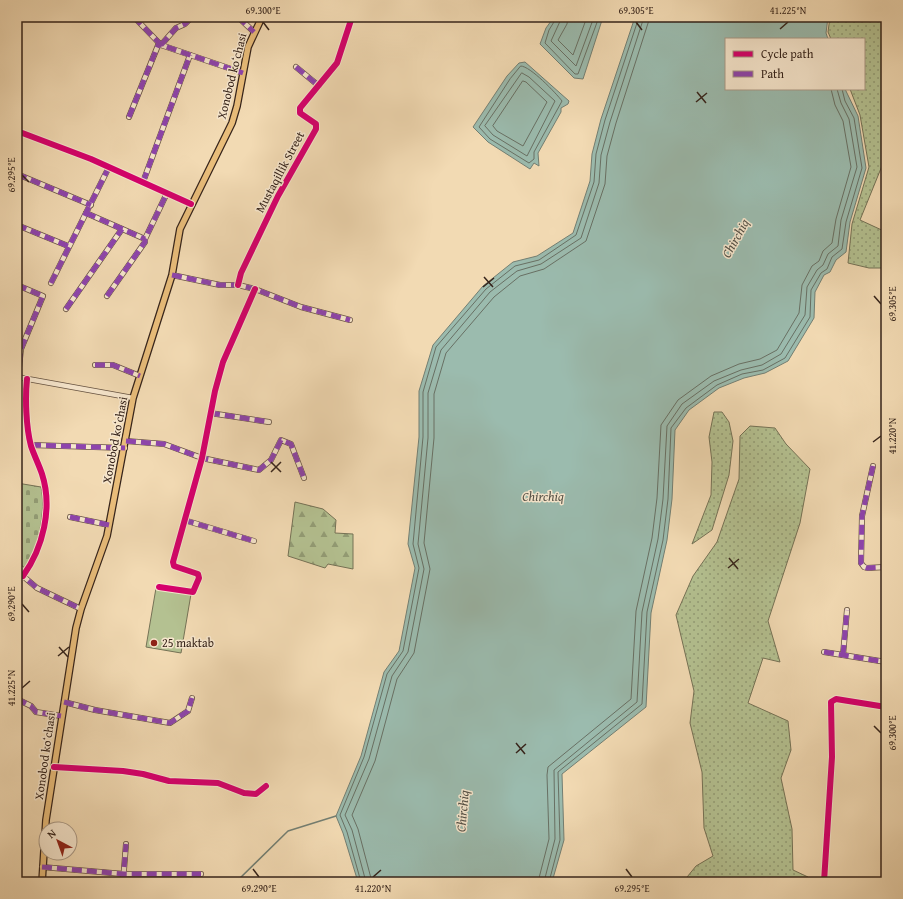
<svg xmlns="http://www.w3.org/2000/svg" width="903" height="899" font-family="'Gentium Book Plus',serif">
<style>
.grass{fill:url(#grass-dots);stroke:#757256}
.forest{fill:url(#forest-firs);stroke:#757256}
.cemetery{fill:url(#cemetery-stones);stroke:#757256}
.garden{fill:#b4c191;stroke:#757256}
.water{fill:#9bbbae;stroke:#737f73}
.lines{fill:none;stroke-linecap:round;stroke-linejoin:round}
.shore{stroke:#687064;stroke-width:1}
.stream{stroke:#737f73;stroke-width:1.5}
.minor-casing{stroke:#655241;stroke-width:6}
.major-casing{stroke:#36241b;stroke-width:8}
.minor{stroke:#f7e7ce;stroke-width:4.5}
.major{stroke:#e9bd7a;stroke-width:5.5}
.quiet{stroke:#8e44ad;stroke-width:5;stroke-dasharray:10 5;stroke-linecap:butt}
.cycleway-casing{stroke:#f7e7ce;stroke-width:8}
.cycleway{stroke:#d6006c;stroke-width:6}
.ticks{fill:none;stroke:#36241b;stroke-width:1.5}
.poi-dot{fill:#8f2418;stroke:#f7e7ce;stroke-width:1.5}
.labels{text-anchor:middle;stroke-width:3;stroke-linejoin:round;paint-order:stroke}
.street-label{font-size:12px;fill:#36241b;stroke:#f7e7ce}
.poi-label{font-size:12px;fill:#36241b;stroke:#f7e7ce;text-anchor:start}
.water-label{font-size:13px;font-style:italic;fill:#545147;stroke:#f7e7ce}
.neatline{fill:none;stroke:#36241b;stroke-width:1.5}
.ticks-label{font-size:10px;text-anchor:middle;fill:#36241b}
</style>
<defs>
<pattern id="grass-dots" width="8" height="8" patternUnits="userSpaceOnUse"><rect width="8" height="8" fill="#b4c191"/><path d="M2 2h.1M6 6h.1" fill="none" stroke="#939d76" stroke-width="1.8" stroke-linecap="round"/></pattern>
<pattern id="forest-firs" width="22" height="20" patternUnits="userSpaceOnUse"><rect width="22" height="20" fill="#b4c191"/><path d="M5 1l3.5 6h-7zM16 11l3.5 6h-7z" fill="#939d76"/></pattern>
<pattern id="cemetery-stones" width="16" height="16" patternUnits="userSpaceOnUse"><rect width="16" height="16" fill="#b4c191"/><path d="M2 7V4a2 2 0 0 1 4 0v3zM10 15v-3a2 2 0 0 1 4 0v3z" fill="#939d76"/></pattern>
</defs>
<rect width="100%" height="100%" fill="#f2dab3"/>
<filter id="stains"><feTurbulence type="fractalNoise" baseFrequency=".005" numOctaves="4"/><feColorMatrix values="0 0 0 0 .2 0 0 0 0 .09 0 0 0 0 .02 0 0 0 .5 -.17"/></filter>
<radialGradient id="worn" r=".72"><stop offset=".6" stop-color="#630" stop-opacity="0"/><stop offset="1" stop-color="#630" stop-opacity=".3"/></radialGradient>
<g class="grass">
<path d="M830 17H886V156L860 220 886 232V268H869L848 263 852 224 869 167 860 115 850 89H864V39H831L828 32Z"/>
<path d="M714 412H722L729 422 733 441 729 475 712 530 692 544 711 495 712 462 709 437Z"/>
<path d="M750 426 775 428 786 444 810 469 800 523 768 621 780 662 763 658 748 703 788 721 791 750 781 778 792 829 793 870 808 877V882H683L696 866 713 856 704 828 702 772 690 723 694 691 676 615 693 576 717 542 739 479 740 436Z"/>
</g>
<path class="forest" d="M295 502 323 509 336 520 335 533 353 534V569L328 564 325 568 288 556Z"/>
<path class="cemetery" d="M17 483 41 487C46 509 39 549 25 568L17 562Z"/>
<path class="garden" d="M156 588 191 594 181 653 146 647Z"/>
<g class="water">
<path d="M554 17H603L583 79 574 78 540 44 546 28Z"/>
<path d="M635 17H828L826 33 828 39H726V89H845L858 116 866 168 850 222 846 252 836 260 830 272 824 275 815 292 814 318 788 361 765 373 744 378 719 388 689 410 675 430 672 499 667 540 651 613 646 707 562 774 564 840 552 882H358L343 833 336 816 361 756 384 672 399 651 415 568 408 544 419 437V391L433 345 483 286 513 262 537 256 573 233 590 181 592 154 601 119Z"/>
<path d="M525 62 569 101 568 104 561 108V112L538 153 539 166 534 163 530 169 488 142 473 127 507 76 519 63Z"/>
</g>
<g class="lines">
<g class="shore">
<path d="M557 17 549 30 545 43 575 74H578L599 17"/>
<path d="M562 17 551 41 576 66 594 17"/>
<path d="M568 17 567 24 558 40 573 55 587 17"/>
<path d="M521 66C530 66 556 93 562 101L534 152V159L529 163 490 139 479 127 510 79Z"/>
<path d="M522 73 529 77 555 101 527 156 493 135 485 126Z"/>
<path d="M523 81 526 82 547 102 523 146 497 131 493 126Z"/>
<path d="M361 882 347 832 340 815 364 757 387 674 403 651 419 568 413 544 423 437V392L436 347 486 289 515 266 539 260 576 235 594 182 596 154 605 120 639 17"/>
<path d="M366 882 352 830 345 815 369 759 392 676 408 652 424 569 418 544 428 438V393L441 350 490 292 517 271 541 264 581 238 599 183 601 155 610 122 644 17"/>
<path d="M372 882 358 829 352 815 375 761 397 679 414 653 430 569 424 543 434 438V394L446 353 494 297 520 276 544 269 586 241 605 184 607 156 616 123 650 17"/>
<path d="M538 882 549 839 547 775 548 767 631 699 636 611 652 538 657 498 661 425 678 400 711 376 739 364 760 359 777 350 799 313 802 285 812 266 819 261 823 251 832 243 836 219 851 167 843 121 835 105 831 89"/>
<path d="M544 882 555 839 554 770 637 702 642 612 658 539 663 499 667 426 682 404 714 381 741 370 762 365 781 354 805 315 807 287 817 270 823 265 828 254 838 246 841 220 857 167 849 119 841 103 837 89"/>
<path d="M549 882 560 840 558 772 642 704 647 612 663 540 668 499 671 428 686 408 717 385 742 374 763 370 785 358 810 317 811 290 821 273 827 269 832 257 842 249 846 222 862 168 854 118 845 101 842 89"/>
</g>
<path class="stream" d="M236 882 288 831 336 816"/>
<defs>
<g id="minor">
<path d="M134 17 161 45 243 73"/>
<path d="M238 17 254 32"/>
<path d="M161 45 176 28 185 24 192 17"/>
<path d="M296 67 319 86"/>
<path d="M129 117 159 43"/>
<path d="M17 131 91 159 191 204"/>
<path d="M17 174 91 205"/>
<path d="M143 182 190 55"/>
<path d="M86 213 145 239"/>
<path d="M17 225 68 246"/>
<path d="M172 275 220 285H238L255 289 301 307 350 320"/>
<path d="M51 283 109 167"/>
<path d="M17 285 43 296 21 349 18 377"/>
<path d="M238 285 241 273 278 196 316 129V124L300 113V108L337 63 352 17"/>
<path d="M107 296 145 242V239L167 193"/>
<path d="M66 309 122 229"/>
<path d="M95 365H113L140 376"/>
<path d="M17 377 133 398"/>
<path d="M210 413 269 422"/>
<path d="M126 441 164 444 202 458 259 470 271 460 281 440 291 444 304 478"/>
<path d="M31 445 125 448"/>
<path d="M873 466 862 516 861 563 864 567 867 568 886 567"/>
<path d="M70 517 109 525"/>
<path d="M184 520 254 541"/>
<path d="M17 571 37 588 81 609"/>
<path d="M23 576C43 548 53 508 42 474 39 465 34 455 31 446 26 427 25 398 27 379"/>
<path d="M159 587 193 592 199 578 198 574 174 566 173 562 202 458 215 391 223 362 255 289"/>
<path d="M824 652 886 662"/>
<path d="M843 655 847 610"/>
<path d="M17 699 31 706 36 712 61 716"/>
<path d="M64 702 95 710 170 723 188 711 192 698"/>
<path d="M54 767 123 771 143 774 169 781 218 783 244 793 256 794 266 786"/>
<path d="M42 867 124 874H201"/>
<path d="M123 882 126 844"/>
<path d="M824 882 832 757 831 702 836 699 886 707"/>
</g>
<path id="major" d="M42 882 46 820 76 628 81 609 107 536 133 398 172 275 180 229 232 123 237 106 248 47 262 17"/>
</defs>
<use href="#minor" class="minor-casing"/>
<use href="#major" class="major-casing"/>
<use href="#minor" class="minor"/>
<use href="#major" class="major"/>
<g class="quiet">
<path d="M134 17 161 45 243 73"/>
<path d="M238 17 254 32"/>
<path d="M161 45 176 28 185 24 192 17"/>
<path d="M296 67 319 86"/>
<path d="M129 117 159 43"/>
<path d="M17 174 91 205"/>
<path d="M143 182 190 55"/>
<path d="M86 213 145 239"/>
<path d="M17 225 68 246"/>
<path d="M172 275 220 285H238L255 289 301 307 350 320"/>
<path d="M51 283 109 167"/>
<path d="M17 285 43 296 21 349 18 377"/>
<path d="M107 296 145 242V239L167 193"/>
<path d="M66 309 122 229"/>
<path d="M95 365H113L140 376"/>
<path d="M210 413 269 422"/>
<path d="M126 441 164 444 202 458 259 470 271 460 281 440 291 444 304 478"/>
<path d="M31 445 125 448"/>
<path d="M873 466 862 516 861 563 864 567 867 568 886 567"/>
<path d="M70 517 109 525"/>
<path d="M184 520 254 541"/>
<path d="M17 571 37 588 81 609"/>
<path d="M824 652 886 662"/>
<path d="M843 655 847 610"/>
<path d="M17 699 31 706 36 712 61 716"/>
<path d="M64 702 95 710 170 723 188 711 192 698"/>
<path d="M42 867 124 874H201"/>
<path d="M123 882 126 844"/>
</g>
<defs>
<g id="cycleway">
<path d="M17 131 91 159 191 204"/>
<path d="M238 285 241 273 278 196 316 129V124L300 113V108L337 63 352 17"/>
<path d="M23 576C43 548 53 508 42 474 39 465 34 455 31 446 26 427 25 398 27 379"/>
<path d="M159 587 193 592 199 578 198 574 174 566 173 562 202 458 215 391 223 362 255 289"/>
<path d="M54 767 123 771 143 774 169 781 218 783 244 793 256 794 266 786"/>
<path d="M824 882 832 757 831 702 836 699 886 707"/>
</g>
</defs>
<use href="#cycleway" class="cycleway-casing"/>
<use href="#cycleway" class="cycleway"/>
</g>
<path class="ticks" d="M263 22 269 30M636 22 642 30M780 29 788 22M697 92 706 103M696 102 707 93M22 175 29 182M484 277 493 287M483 287 494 278M874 296 881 304M873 442 881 436M271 462 281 472M271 472 281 462M729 558 738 569M728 568 739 559M22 604 29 612M59 647 68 657M58 656 69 647M22 688 30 681M874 726 881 733M516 743 525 754M516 753 526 744M253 869 259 877M626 869 632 877M373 877 381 870"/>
<circle class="poi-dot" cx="154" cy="643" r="4"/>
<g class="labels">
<g class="street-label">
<text transform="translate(232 76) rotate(-76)" y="4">Xonobod koʻchasi</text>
<text transform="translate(280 172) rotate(-62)" y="4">Mustaqillik Street</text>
<text transform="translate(115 440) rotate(-79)" y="4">Xonobod koʻchasi</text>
<text transform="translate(45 756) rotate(-82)" y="4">Xonobod koʻchasi</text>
</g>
<g class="poi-label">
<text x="162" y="647">25 maktab</text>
</g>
<g class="water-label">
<text transform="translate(735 238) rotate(-61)" y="5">Chirchiq</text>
<text x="543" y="501">Chirchiq</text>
<text transform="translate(462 811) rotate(-85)" y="5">Chirchiq</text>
</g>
</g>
<rect width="903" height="899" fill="none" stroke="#f2dab3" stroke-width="44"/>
<rect x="725" y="38" width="140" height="52" fill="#f7e7ce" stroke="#aa9986"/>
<rect x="733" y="51" width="20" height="6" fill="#d6006c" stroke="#aa9986"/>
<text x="761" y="58" font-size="12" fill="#36241b">Cycle path</text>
<rect x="733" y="71" width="20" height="6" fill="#8e44ad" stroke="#aa9986"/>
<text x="761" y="78" font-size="12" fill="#36241b">Path</text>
<g transform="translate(58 841) rotate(319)"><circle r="19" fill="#f7e7ce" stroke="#aa9986"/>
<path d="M0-3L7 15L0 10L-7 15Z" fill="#8f2418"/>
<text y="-6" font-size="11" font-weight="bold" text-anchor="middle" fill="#36241b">N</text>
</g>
<rect x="22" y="22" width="859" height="855" class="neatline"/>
<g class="ticks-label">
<text x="263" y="14">69.300°E</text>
<text x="636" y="14">69.305°E</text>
<text x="788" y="14">41.225°N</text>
<text transform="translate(11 175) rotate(-90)" y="4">69.295°E</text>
<text transform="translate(892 304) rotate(-90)" y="4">69.305°E</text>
<text transform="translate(892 436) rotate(-90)" y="4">41.220°N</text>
<text transform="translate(11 604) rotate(-90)" y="4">69.290°E</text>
<text transform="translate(11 688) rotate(-90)" y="4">41.225°N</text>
<text transform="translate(892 733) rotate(-90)" y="4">69.300°E</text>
<text x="259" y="892">69.290°E</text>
<text x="373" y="892">41.220°N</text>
<text x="632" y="892">69.295°E</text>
</g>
<rect width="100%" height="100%" filter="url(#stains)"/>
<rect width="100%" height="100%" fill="url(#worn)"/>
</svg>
